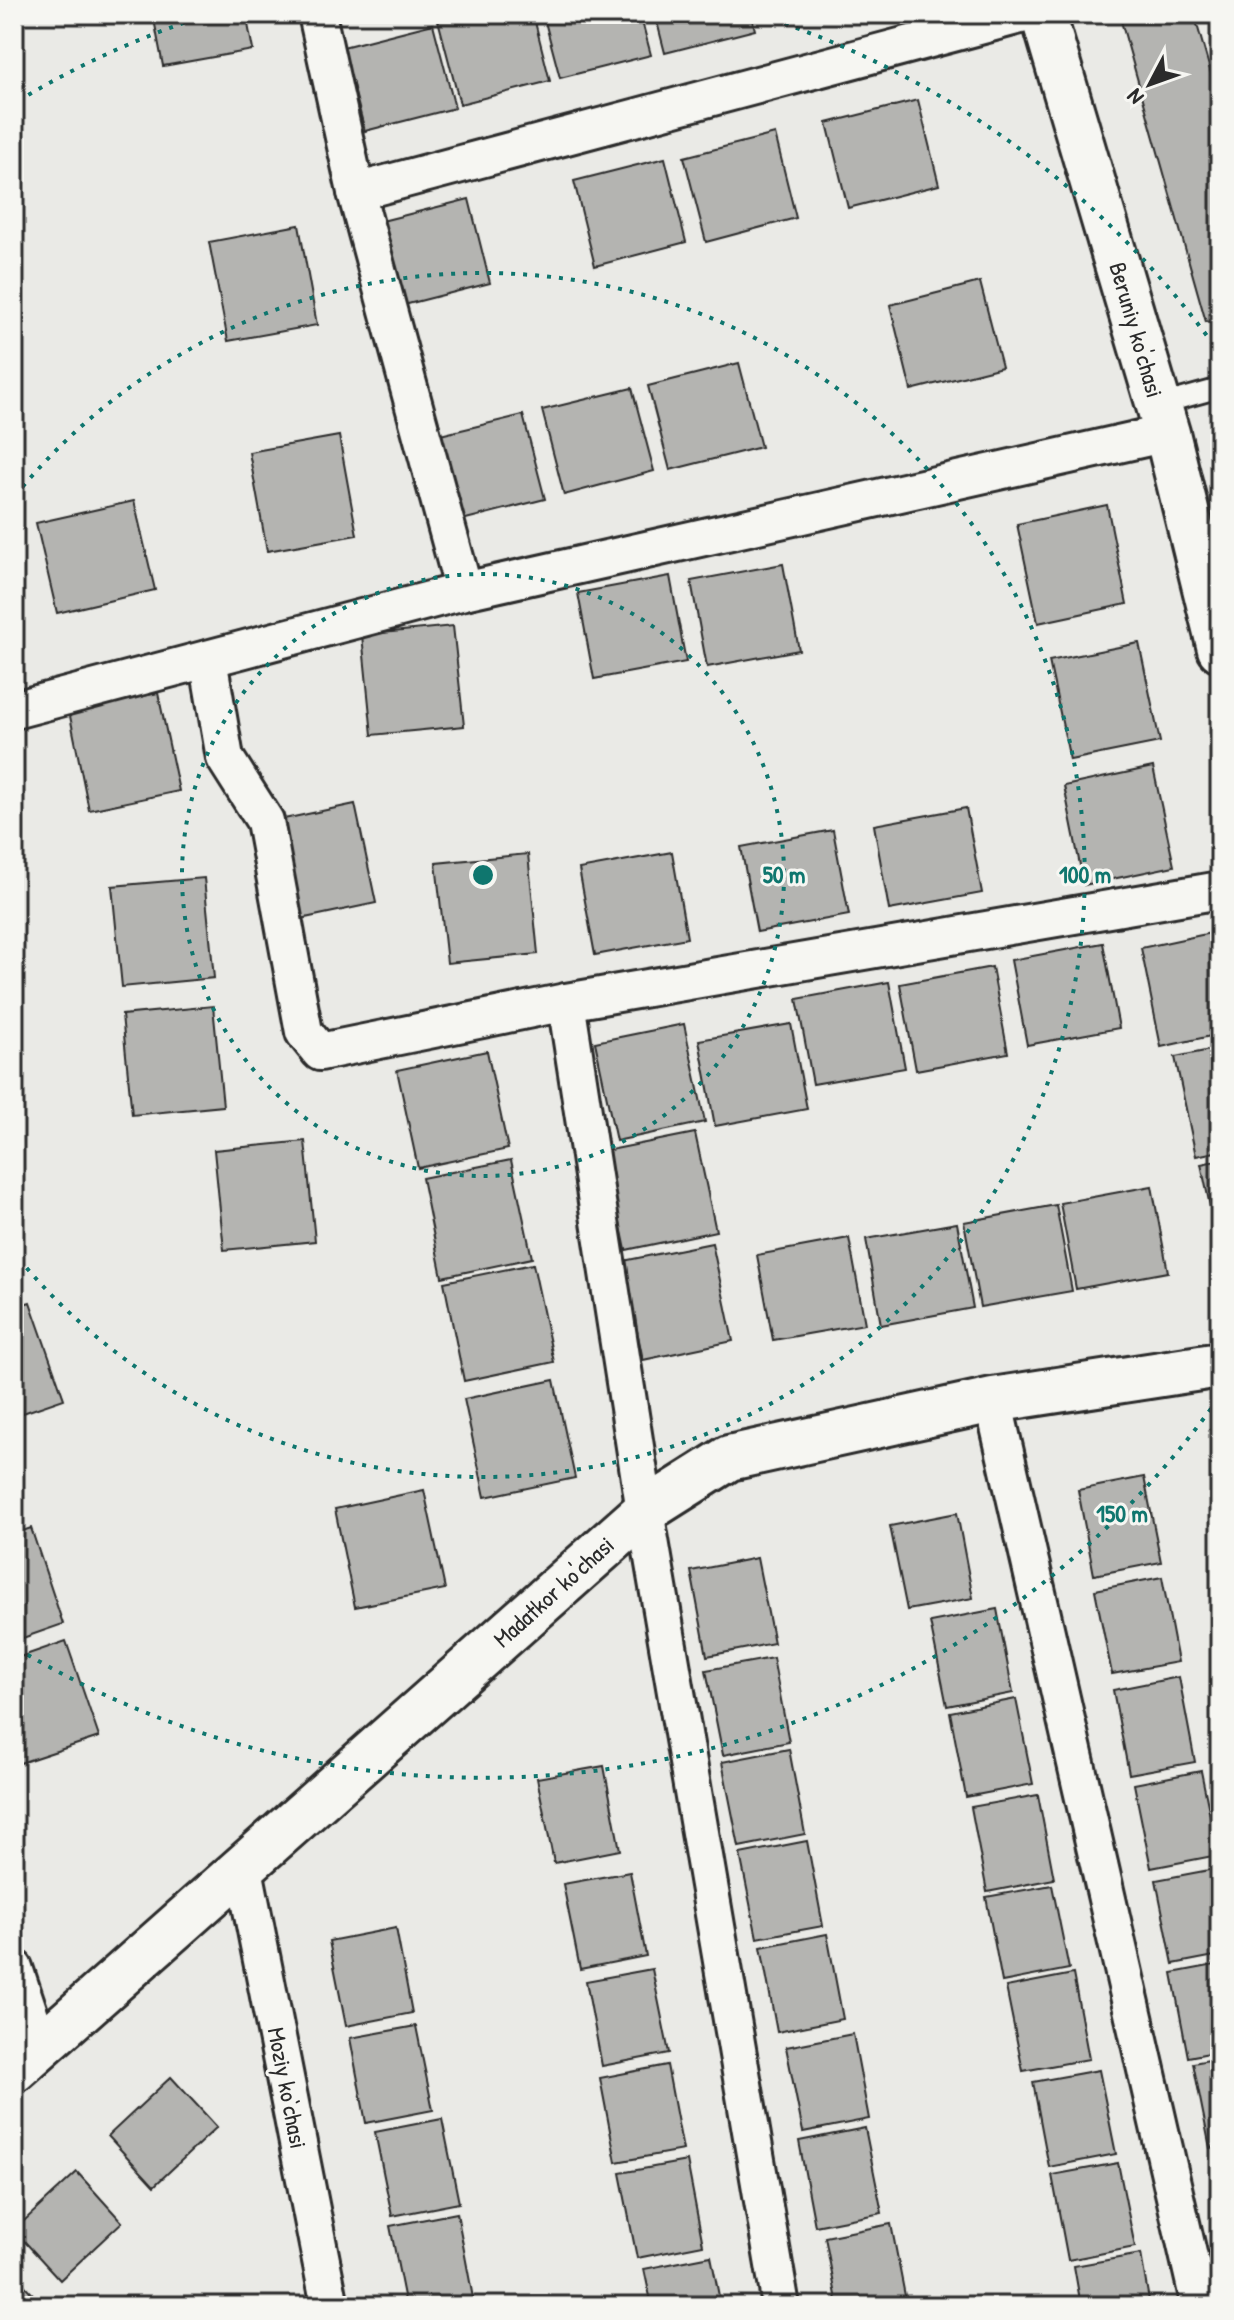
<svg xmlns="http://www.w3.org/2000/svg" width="1234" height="2320" font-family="'Patrick Hand',sans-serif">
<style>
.building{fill:#b4b4b1;stroke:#2b2b2b;stroke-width:2}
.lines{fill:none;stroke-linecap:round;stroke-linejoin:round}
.lane-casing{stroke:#2b2b2b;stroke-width:24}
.street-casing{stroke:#2b2b2b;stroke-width:42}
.secondary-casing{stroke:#2b2b2b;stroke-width:50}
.lane{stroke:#f6f6f2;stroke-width:18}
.street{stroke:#f6f6f2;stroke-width:36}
.secondary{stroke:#f6f6f2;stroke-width:44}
.ring{fill:none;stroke:#0f766e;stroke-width:4;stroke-dasharray:4 8}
.labels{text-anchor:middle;stroke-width:6;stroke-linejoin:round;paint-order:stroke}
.street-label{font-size:24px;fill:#2b2b2b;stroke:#f6f6f2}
.centre{fill:#0f766e;stroke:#f6f6f2;stroke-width:4}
.ring-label{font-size:24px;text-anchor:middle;font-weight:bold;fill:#0f766e;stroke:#f6f6f2;stroke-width:6;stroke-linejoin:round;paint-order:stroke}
</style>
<rect width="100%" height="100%" fill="#eaeae6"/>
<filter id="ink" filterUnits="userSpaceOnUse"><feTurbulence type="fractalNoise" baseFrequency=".0125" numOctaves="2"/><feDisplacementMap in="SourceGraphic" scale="16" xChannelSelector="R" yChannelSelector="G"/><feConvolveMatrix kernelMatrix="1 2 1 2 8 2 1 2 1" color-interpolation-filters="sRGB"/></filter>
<g filter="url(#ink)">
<g class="building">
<path d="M153 14H246L253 50 163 66Z"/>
<path d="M461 14H533L550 81 460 104 438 20Z"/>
<path d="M543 14H640L651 55 560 78Z"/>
<path d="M655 14H751L755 30 665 53Z"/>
<path d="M785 14H815L787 21Z"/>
<path d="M1119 14H1194L1220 105V318L1206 322Z"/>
<path d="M433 24 455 108 365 131 343 47Z"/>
<path d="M918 100 939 185 848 208 827 123Z"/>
<path d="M775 134 796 218 706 242 684 157Z"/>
<path d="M665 158 686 242 595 266 574 181Z"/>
<path d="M469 199 490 283 400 306 378 222Z"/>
<path d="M299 225 317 325 228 341 209 242Z"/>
<path d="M980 282 1002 367 911 390 890 305Z"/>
<path d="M739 363 761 447 670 470 648 386Z"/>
<path d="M632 388 654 471 564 495 542 410Z"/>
<path d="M523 415 545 499 454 522 432 437Z"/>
<path d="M339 436 357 535 267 551 249 452Z"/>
<path d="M134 501 155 590 57 613 36 523Z"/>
<path d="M1107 505 1127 604 1038 623 1017 524Z"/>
<path d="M783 564 799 650 707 667 691 581Z"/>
<path d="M670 576 686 662 594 679 578 593Z"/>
<path d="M453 626 464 726 372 735 362 635Z"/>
<path d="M1139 643 1160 742 1070 760 1049 661Z"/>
<path d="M158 693 179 791 89 810 69 711Z"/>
<path d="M1153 767 1174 866 1084 885 1064 786Z"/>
<path d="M355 804 376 903 286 922 265 823Z"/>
<path d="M966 808 982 893 889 910 874 825Z"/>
<path d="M833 830 849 915 757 932 741 847Z"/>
<path d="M672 852 687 938 595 955 579 869Z"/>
<path d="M528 854 538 954 447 963 436 863Z"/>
<path d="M204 878 214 978 122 987 112 886Z"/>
<path d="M1220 931V1034L1161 1047 1141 948Z"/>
<path d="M1103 943 1119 1028 1027 1045 1011 960Z"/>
<path d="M992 967 1008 1053 916 1070 900 984Z"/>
<path d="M889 982 905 1068 813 1084 797 999Z"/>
<path d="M213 1006 223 1106 132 1115 122 1015Z"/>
<path d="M684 1024 705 1122 616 1141 595 1042Z"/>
<path d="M791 1024 807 1109 715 1126 699 1040Z"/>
<path d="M1220 1048V1151L1196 1156 1175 1057Z"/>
<path d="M487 1051 508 1149 418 1168 397 1070Z"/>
<path d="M695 1133 716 1231 626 1250 605 1151Z"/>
<path d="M305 1141 315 1241 224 1250 214 1150Z"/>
<path d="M511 1160 532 1258 442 1277 422 1178Z"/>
<path d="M1220 1160V1253L1201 1164Z"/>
<path d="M1152 1186 1168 1272 1076 1289 1060 1203Z"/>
<path d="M1056 1205 1072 1291 980 1307 964 1222Z"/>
<path d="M957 1223 973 1308 881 1325 866 1239Z"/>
<path d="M849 1238 865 1324 773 1340 757 1255Z"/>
<path d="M712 1243 733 1341 643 1360 623 1261Z"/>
<path d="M533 1264 554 1362 464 1381 444 1282Z"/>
<path d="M30 1302 64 1399 14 1416V1307Z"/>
<path d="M554 1380 575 1478 485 1497 464 1399Z"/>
<path d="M1144 1477 1161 1562 1094 1575 1078 1490Z"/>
<path d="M424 1490 445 1589 355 1607 335 1509Z"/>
<path d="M957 1513 973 1598 907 1610 890 1526Z"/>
<path d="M31 1528 63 1624 14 1641V1534Z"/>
<path d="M757 1558 774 1643 707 1656 691 1571Z"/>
<path d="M1162 1577 1178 1662 1112 1674 1095 1590Z"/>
<path d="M997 1609 1013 1693 947 1706 930 1622Z"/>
<path d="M66 1641 99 1737 14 1765V1659Z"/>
<path d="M773 1658 789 1742 723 1755 706 1670Z"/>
<path d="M1179 1677 1195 1762 1129 1774 1113 1690Z"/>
<path d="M1016 1699 1033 1784 966 1797 950 1712Z"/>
<path d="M789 1749 805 1834 739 1847 722 1762Z"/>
<path d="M604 1766 620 1850 554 1863 537 1778Z"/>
<path d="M1201 1771 1218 1855 1151 1868 1134 1784Z"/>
<path d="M1038 1795 1054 1879 987 1892 971 1807Z"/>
<path d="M807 1841 823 1926 757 1938 740 1854Z"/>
<path d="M1220 1868V1955L1173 1964 1156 1880Z"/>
<path d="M630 1872 646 1956 580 1969 563 1884Z"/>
<path d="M1052 1885 1069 1969 1002 1982 986 1897Z"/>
<path d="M396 1928 412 2013 346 2026 329 1941Z"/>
<path d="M827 1934 843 2019 777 2032 761 1947Z"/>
<path d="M1220 1964V2051L1188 2057 1172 1973Z"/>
<path d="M652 1969 669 2053 602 2066 586 1981Z"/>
<path d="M1073 1974 1089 2059 1023 2071 1006 1987Z"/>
<path d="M416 2026 433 2110 366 2123 350 2038Z"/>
<path d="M853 2034 869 2119 803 2132 786 2047Z"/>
<path d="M1220 2058V2146L1210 2148 1193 2063Z"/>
<path d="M667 2065 683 2150 616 2162 600 2078Z"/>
<path d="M1099 2070 1116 2154 1049 2167 1033 2082Z"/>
<path d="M171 2077 217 2127 154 2186 108 2136Z"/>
<path d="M442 2119 459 2203 392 2216 375 2132Z"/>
<path d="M865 2128 882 2213 815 2226 799 2141Z"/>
<path d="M687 2161 703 2245 637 2258 620 2173Z"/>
<path d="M1118 2163 1135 2247 1068 2260 1052 2175Z"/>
<path d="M77 2172 122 2222 60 2280 14 2230Z"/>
<path d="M457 2213 473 2298 433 2306H406L390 2226Z"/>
<path d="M891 2224 907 2306H838L825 2237Z"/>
<path d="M1141 2254 1150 2306H1081L1074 2266Z"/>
<path d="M711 2256 721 2306H652L644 2269Z"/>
<path d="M14 2274 40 2302 35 2306H14Z"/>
</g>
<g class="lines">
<defs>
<path id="lane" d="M1158 405 1220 388"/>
<g id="street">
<path d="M317 14 356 192 464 591"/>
<path d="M356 192 1024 14"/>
<path d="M208 659 225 758 265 821 304 1032 320 1052 566 1002 1220 890"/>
<path d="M14 710 464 591 1167 433"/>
<path d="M566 1002 645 1511 781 2306"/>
<path d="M993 1400 1200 2306"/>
<path d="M244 1869 330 2306"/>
<path d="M14 1968 40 2046"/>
</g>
<g id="secondary">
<path d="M1043 14 1167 433 1220 649"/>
<path d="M14 2070 645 1511 729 1458 993 1400 1220 1365"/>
</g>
</defs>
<use href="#lane" class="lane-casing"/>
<use href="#street" class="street-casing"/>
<use href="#secondary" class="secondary-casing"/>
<use href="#lane" class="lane"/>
<use href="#street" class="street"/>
<use href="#secondary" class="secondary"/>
</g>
</g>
<g class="ring">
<circle cx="483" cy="875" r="301"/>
<path d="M15 496A602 602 0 1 1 15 1254"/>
<path d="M1218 1399A903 903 0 0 1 18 1649M18 101A903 903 0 0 1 204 16M762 16A903 903 0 0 1 1218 351"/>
</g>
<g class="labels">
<g class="street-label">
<text transform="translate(1136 330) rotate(74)" y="8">Beruniy ko'chasi</text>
<text transform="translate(554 1592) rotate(-42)" y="8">Madatkor ko'chasi</text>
<text transform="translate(287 2088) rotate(79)" y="8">Moziy ko‘chasi</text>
</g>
</g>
<circle cx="483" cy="875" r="12" class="centre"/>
<g class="ring-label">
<text x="784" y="883">50 m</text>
<text x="1085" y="883">100 m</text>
<text x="1122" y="1522">150 m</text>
</g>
<rect width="1234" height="2320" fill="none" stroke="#f6f6f2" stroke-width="48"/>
<rect x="24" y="24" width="1186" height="2272" fill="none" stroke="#2b2b2b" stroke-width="3" filter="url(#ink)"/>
<g transform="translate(1150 84) rotate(229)" stroke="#f6f6f2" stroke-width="6" paint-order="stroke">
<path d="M0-6L14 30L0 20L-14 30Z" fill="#2b2b2b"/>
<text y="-12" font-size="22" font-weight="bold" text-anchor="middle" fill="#2b2b2b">N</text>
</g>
</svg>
